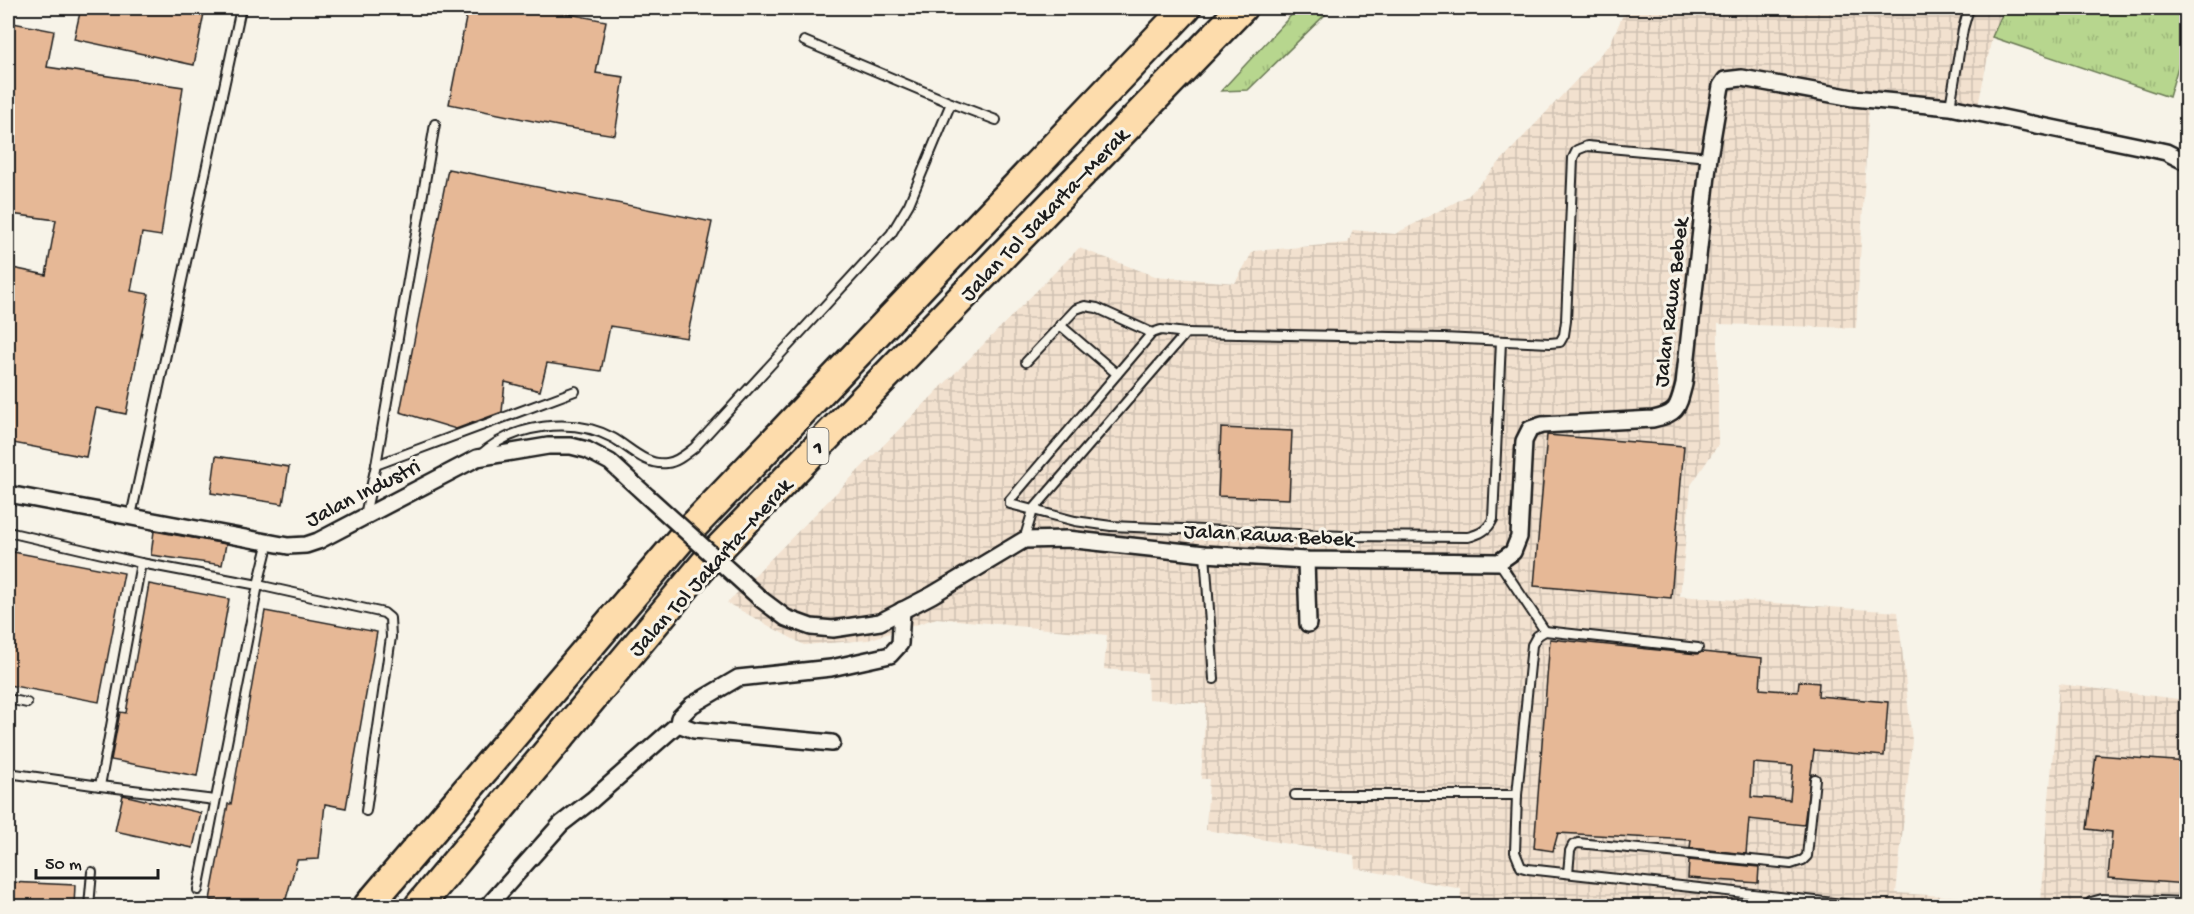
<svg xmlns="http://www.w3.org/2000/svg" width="2194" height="914" font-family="'Gochi Hand',sans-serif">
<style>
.industrial{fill:url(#industrial-grid)}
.grass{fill:url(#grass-tufts);stroke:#6a7955;stroke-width:1.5}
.building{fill:#e6b896;stroke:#1c1c1c;stroke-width:1.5;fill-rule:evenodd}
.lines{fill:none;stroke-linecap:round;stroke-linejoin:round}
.service-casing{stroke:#1c1c1c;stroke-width:12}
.minor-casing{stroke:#1c1c1c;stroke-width:20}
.motorway-casing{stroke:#1c1c1c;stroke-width:33}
.service{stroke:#f7f3e8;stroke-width:8}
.minor{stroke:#f7f3e8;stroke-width:15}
.motorway{stroke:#fddcac;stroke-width:28}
.minor-bridge-casing{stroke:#1c1c1c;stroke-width:20;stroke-linecap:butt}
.minor-bridge{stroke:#f7f3e8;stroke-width:15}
.labels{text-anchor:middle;stroke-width:6;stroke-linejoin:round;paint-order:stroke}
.shield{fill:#f7f3e8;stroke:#5e5c59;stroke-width:1.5}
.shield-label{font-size:21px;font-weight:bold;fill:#1c1c1c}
.street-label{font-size:22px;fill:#1c1c1c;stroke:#f7f3e8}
</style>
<defs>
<pattern id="industrial-grid" width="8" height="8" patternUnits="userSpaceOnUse" patternTransform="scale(1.5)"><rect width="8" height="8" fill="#f2e1cf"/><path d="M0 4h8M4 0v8" fill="none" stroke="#cfc0b1"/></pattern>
<pattern id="grass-tufts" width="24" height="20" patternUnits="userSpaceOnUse" patternTransform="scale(1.5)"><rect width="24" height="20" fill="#b7d68e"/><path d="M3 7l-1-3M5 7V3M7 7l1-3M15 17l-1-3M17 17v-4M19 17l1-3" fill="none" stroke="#9db77a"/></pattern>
</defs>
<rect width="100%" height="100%" fill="#f7f3e8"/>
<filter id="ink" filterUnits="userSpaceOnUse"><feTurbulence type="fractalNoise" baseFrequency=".0167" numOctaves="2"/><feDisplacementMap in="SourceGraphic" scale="12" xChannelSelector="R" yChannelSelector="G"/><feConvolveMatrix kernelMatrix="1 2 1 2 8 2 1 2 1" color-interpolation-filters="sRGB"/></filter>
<g filter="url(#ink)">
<path class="industrial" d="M1626 8H2005L1992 37 1976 116 1869 104 1856 328 1718 324V445L1691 485 1680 596 1898 612 1912 741 1896 893 2040 902 2059 684 2186 700V906H1460L1461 889 1355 868 1354 855 1206 830 1209 779H1201L1206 704 1148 699 1147 673 1104 669 1107 635 937 618 868 640 804 645 727 603 1079 248 1155 276 1235 283 1253 251 1348 243 1353 230 1395 234 1469 195 1610 44Z"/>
<g class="grass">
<path d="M1298 8H1335L1330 10 1248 90 1221 91Z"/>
<path d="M2005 8H2186V40L2169 97 1992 37Z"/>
</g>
<g class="building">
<path d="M81 8H205L194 65 74 39Z"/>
<path d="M468 8H538L606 21 596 73 624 77 615 135 563 127 449 104Z"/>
<path d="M8 22 54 31 47 67 183 87 161 236 142 233 131 291 149 294 126 414 96 408 86 457 8 442V267L46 275 56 220 11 214 12 209 8 208Z"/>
<path d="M448 169 712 222 687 338 610 326 601 371 547 363 540 391 505 382 502 412 456 429 400 412Z"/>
<path d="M1221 428 1292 431 1289 499 1218 496Z"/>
<path d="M1547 435 1684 446 1671 598 1534 586Z"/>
<path d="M216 456 289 467 283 504 211 493Z"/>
<path d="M154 531 226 544 222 565 151 555Z"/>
<path d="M8 551 124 573 99 702 8 685Z"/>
<path d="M149 584 229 599 197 776 111 760 120 712 126 713Z"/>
<path d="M265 611 377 632 346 808 325 804 319 859 297 860 284 906H248L210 900 228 804H231Z"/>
<path d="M1550 639 1697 654 1702 652 1762 658 1760 689 1798 692 1799 681 1819 683 1818 696 1888 702 1884 756 1814 750 1804 825 1749 819 1746 854 1690 848 1691 840 1558 833 1553 851 1534 848ZM1753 763 1793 766 1790 800 1751 797Z"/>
<path d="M2096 755 2187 762V884L2108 878 2112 832 2087 829Z"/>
<path d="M123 795 201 813 193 848 115 831Z"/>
<path d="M1689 860 1759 867 1758 883 1688 878Z"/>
<path d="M8 882 75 885 74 906H8Z"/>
</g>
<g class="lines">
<defs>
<g id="service">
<path d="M804 41 951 103 996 120"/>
<path d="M1950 107 1963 29 1969 8"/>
<path d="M1060 325 1117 374"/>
<path d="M1186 333 1161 330 1152 333 1010 500V504L1075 521 1111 526 1344 536 1468 537C1480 534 1488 530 1493 519L1501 341"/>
<path d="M1026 362 1076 309 1085 306 1097 308 1152 333"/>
<path d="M479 456C513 424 572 416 613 438 629 447 646 466 667 463 677 462 686 454 694 448L891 234 909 204 951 103"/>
<path d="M376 465 575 391"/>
<path d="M365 515 376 465 435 124"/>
<path d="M131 516 241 8"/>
<path d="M8 532 141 563 258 585 269 541"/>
<path d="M1024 540 1033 510 1186 333 1443 338 1550 343 1560 342 1564 335 1566 321 1573 158 1577 150 1587 146 1709 157"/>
<path d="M1205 554 1214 679"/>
<path d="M1499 562 1545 631 1537 636 1532 645 1517 795 1515 852 1521 867 1528 869 1861 906"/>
<path d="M1545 631 1698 648"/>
<path d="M8 699 27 703"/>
<path d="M8 773 100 786 141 563"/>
<path d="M100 786 215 800"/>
<path d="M1295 795H1517"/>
<path d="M1568 873 1570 851 1573 845 1578 843 1791 864 1803 860 1807 856 1815 779"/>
<path d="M198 890 258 585 384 613 390 618 391 637 366 811"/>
<path d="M89 906 92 872"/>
<path d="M2087 906 2091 902 2102 899 2186 902"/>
</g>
<g id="minor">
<path d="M8 494 288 546 306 545 318 541 477 458 548 446H571L587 450 610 462 647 496"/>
<path d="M1306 560 1308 624"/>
<path d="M762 600 786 618 811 627 833 629 880 622 932 595 1024 540 1067 539 1205 554 1306 560 1499 562 1513 552 1519 537 1524 441 1530 429 1542 425 1653 419C1678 414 1678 407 1684 384L1709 157 1721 86 1725 80 1742 78 1853 98 1950 107 2148 148 2166 152 2186 162"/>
<path d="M832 743 694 730 678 724 679 718 692 705 738 678 831 668 890 655 900 644 902 610"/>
<path d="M488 906 561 824 592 800 678 724"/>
</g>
<g id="motorway">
<path d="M368 906 681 539 1186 8"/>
<path d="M419 906 706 562 1242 8"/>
</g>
</defs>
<use href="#service" class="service-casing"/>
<use href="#minor" class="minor-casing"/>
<use href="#motorway" class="motorway-casing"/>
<use href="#service" class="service"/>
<use href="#minor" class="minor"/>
<use href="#motorway" class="motorway"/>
<defs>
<path id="minor-bridge" d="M647 496 762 600"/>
</defs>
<use href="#minor-bridge" class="minor-bridge-casing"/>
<use href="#minor-bridge" class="minor-bridge"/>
</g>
</g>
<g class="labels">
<rect class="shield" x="807.5" y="428" width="21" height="36" rx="4.5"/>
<g class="shield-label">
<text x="818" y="453">1</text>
</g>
<g class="street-label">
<text transform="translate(1043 213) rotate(-46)" y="8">Jalan Tol Jakarta–Merak</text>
<text transform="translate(1669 302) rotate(-83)" y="8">Jalan Rawa Bebek</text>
<text transform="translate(362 491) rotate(-27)" y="8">Jalan Industri</text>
<text transform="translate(1269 533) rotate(3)" y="8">Jalan Rawa Bebek</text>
<text transform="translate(709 566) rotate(-48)" y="8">Jalan Tol Jakarta–Merak</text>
</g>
</g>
<rect width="2194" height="914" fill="none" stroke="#f7f3e8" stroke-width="30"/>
<rect x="15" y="15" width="2164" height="884" fill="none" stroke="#1c1c1c" stroke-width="2" filter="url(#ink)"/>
<path d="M36 869v9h122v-9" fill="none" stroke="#1c1c1c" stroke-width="3"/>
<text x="45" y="869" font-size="18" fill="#1c1c1c" stroke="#f7f3e8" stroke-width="4.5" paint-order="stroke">50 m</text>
</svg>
